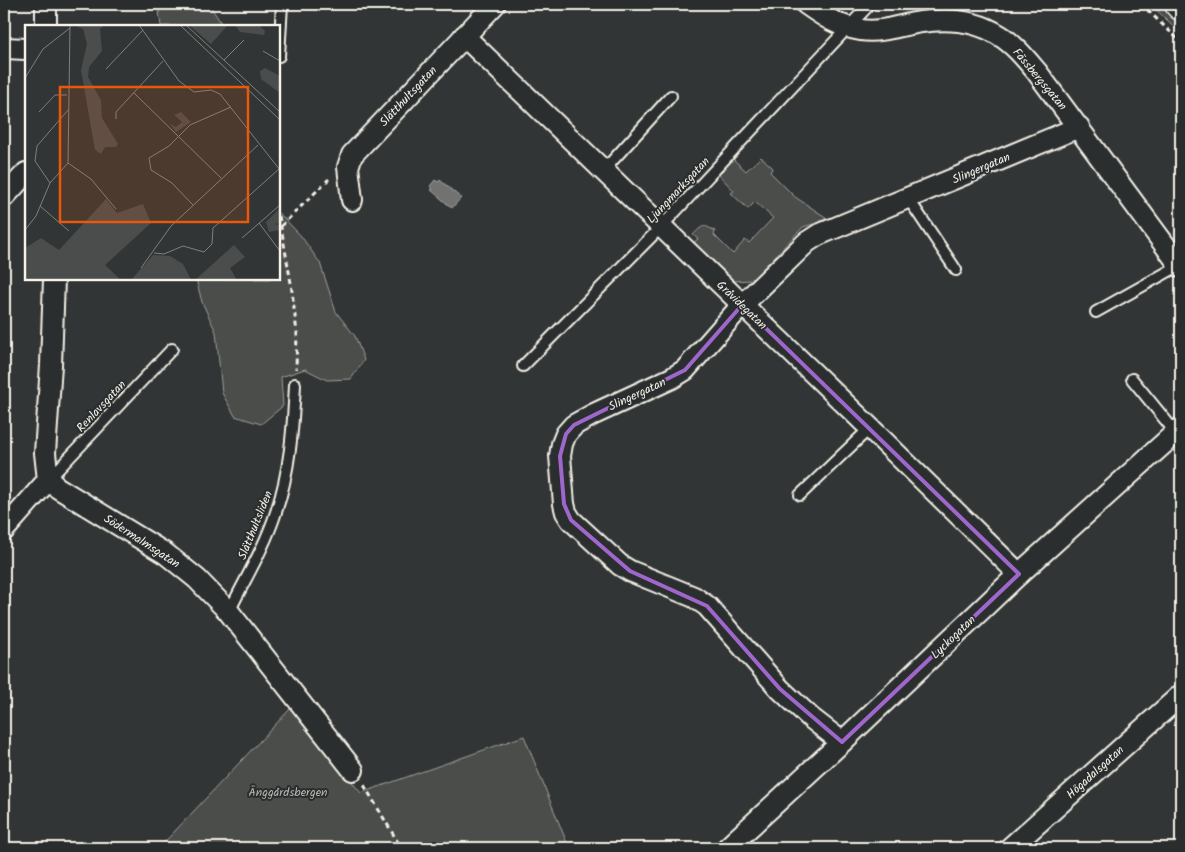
<svg xmlns="http://www.w3.org/2000/svg" width="1185" height="852" font-family="Kalam,sans-serif">
<style>
.green{fill:#4b4d4c;stroke:#a09f9a}
.water{fill:#727370;stroke:#a6a5a0}
.lines{fill:none;stroke-linecap:round;stroke-linejoin:round}
.lane-casing{stroke:#f4f1e8;stroke-width:14}
.street-casing{stroke:#f4f1e8;stroke-width:24}
.secondary-casing{stroke:#f4f1e8;stroke-width:31}
.path{stroke:#f4f1e8;stroke-width:3;stroke-dasharray:5 4;stroke-linecap:butt}
.lane{stroke:#2a2d2e;stroke-width:10}
.street{stroke:#2a2d2e;stroke-width:20}
.secondary{stroke:#2a2d2e;stroke-width:28}
.marked{fill:none;stroke:#9f67cb;stroke-width:4;stroke-linejoin:round}
.labels{text-anchor:middle;stroke-width:4;stroke-linejoin:round;paint-order:stroke}
.street-label{font-size:12px;fill:#f4f1e8;stroke:#2a2d2e}
.park-label{font-size:12px;fill:#b9b8b1;stroke:#2a2d2e}
.inset-road{fill:none;stroke:#80807d;stroke-width:1}
.view{fill:#e8590c;fill-opacity:0.15;stroke:#e8590c;stroke-width:2.5}
.inset-edge{fill:none;stroke:#f4f1e8;stroke-width:2.5}
</style>
<rect width="100%" height="100%" fill="#323535"/>
<filter id="ink" filterUnits="userSpaceOnUse"><feTurbulence type="fractalNoise" baseFrequency=".02" numOctaves="2"/><feDisplacementMap in="SourceGraphic" scale="10" xChannelSelector="R" yChannelSelector="G"/><feConvolveMatrix kernelMatrix="1 2 1 2 8 2 1 2 1" color-interpolation-filters="sRGB"/></filter>
<g filter="url(#ink)">
<g class="green">
<path d="M158 4H209L223 26H161Z"/>
<path d="M1150 4H1161L1181 23V33Z"/>
<path d="M761 157 773 168 770 172 795 197 827 218 817 223 803 227 752 280 733 281 693 243 698 239 693 235C703 225 703 224 715 231L714 235 733 254 745 240 749 243 773 218 755 202 748 209 731 193 734 191 719 175 733 159 746 171Z"/>
<path d="M279 213 301 236 320 263 336 312 355 336 364 360 351 379 327 380 305 369 281 377 283 406 261 424 235 416 222 393 216 332 202 302 196 279H279Z"/>
<path d="M291 708 361 793 524 736 569 848H159Z"/>
</g>
<path class="water" d="M435 180 438 182 440 180 461 198 452 208 431 190 433 189 430 186Z"/>
<g class="lines">
<defs>
<g id="lane">
<path d="M279 56 282 4"/>
<path d="M604 170 671 96"/>
<path d="M908 198 956 270"/>
<path d="M1096 312 1180 265"/>
<path d="M523 366 662 226 870 4"/>
<path d="M1132 379 1176 433"/>
<path d="M49 479 172 349"/>
<path d="M800 495 870 428"/>
<path d="M229 612C245 579 265 547 276 512 290 471 293 428 295 384"/>
</g>
<g id="street">
<path d="M46 4V26"/>
<path d="M806 4C823 16 839 27 861 30 882 33 900 25 921 22 948 18 975 20 999 35 1014 44 1026 59 1037 72L1181 267"/>
<path d="M464 36 867 425 1019 574"/>
<path d="M4 48 26 49"/>
<path d="M4 197 26 173"/>
<path d="M352 200 348 167 352 155 495 4"/>
<path d="M54 279 51 365 45 453 48 480 58 488 166 554 197 579 229 612 353 770"/>
<path d="M4 530 48 480"/>
<path d="M842 742 811 718 780 689 707 606 694 597 630 571 620 565 571 520 566 512 564 504 560 456 562 444 566 434 574 425 594 414 672 378 685 370 742 305 807 242 818 235 1079 127"/>
<path d="M727 848 842 742 1019 574 1181 428"/>
<path d="M1010 848 1181 695"/>
</g>
<path id="secondary" d="M1179 4 1181 6"/>
</defs>
<use href="#lane" class="lane-casing"/>
<use href="#street" class="street-casing"/>
<use href="#secondary" class="secondary-casing"/>
<g class="path">
<path d="M1141 4 1181 42"/>
<path d="M279 216 291 283 297 333 296 369"/>
<path d="M281 226 329 179"/>
<path d="M364 785 399 844V848"/>
</g>
<use href="#lane" class="lane"/>
<use href="#street" class="street"/>
<use href="#secondary" class="secondary"/>
</g>
</g>
<path class="marked" d="M742 305 1019 574 842 742 780 689 707 606 630 571 571 520 564 504 560 456 566 434 574 425 685 370Z"/>
<g class="labels">
<g class="street-label">
<text transform="translate(1040 79) rotate(50)" y="4">Fässbergsgatan</text>
<text transform="translate(408 96) rotate(-47)" y="4">Slätthultsgatan</text>
<text transform="translate(981 168) rotate(-23)" y="4">Slingergatan</text>
<text transform="translate(678 190) rotate(-47)" y="4">Ljungmarksgatan</text>
<text transform="translate(742 305) rotate(44)" y="4">Gråvidegatan</text>
<text transform="translate(637 394) rotate(-25)" y="4">Slingergatan</text>
<text transform="translate(101 406) rotate(-47)" y="4">Renlavsgatan</text>
<text transform="translate(255 525) rotate(-68)" y="4">Slätthultsliden</text>
<text transform="translate(142 541) rotate(33)" y="4">Södermalmsgatan</text>
<text transform="translate(953 637) rotate(-44)" y="4">Lyckogatan</text>
<text transform="translate(1095 772) rotate(-42)" y="4">Högadalsgatan</text>
</g>
<g class="park-label">
<text x="288" y="796">Änggårdsbergen</text>
</g>
</g>
<g transform="translate(25 25)">
<rect width="255" height="255" fill="#323535"/>
<path d="M49 0H80L75 4 77 26 64 42 63 52 76 75 77 93 93 119 91 122H80L76 129 70 125 56 45 62 19 58 4ZM164 0H203L186 19ZM210 0H234L240 6 239 10 215 7ZM240 43 255 51V68L236 54 235 46ZM156 87 166 97 151 107 145 99 151 102 157 97 149 90ZM81 174 92 188 118 179 126 198 80 240 96 255H0V223L16 213 34 225ZM255 183V198L249 199 255 200V205L244 207 241 197ZM209 220 220 232 205 243 212 255H170ZM128 230 145 231 158 239 166 255H106Z" fill="#4b4d4c"/>
<path class="inset-road" d="M45 0 43 138 66 154 91 184M114 0 154 56 169 67 186 65 195 69 255 145M155 0 255 95M161 0 255 87M238 26 255 36M199 35 219 15M81 44 118 5M0 53 18 24 45 3M109 68 196 153M14 87 30 70H42M91 94V87L138 36M25 158 10 136 12 121 43 85M168 180 147 158 126 145 124 133 144 121 165 100 206 82M15 181 44 206M234 198 255 226M0 205 11 191 25 158 43 138M217 213 255 180M129 228 139 229 158 221 179 227 187 219 188 203 254 144M116 243 146 201 233 120"/>
<path class="view" d="M35 62H223V197H35Z"/>
<rect width="255" height="255" class="inset-edge"/>
</g>
<rect width="1185" height="852" fill="none" stroke="#2a2d2e" stroke-width="20"/>
<rect x="10" y="10" width="1165" height="832" fill="none" stroke="#f4f1e8" stroke-width="2" filter="url(#ink)"/>
</svg>
